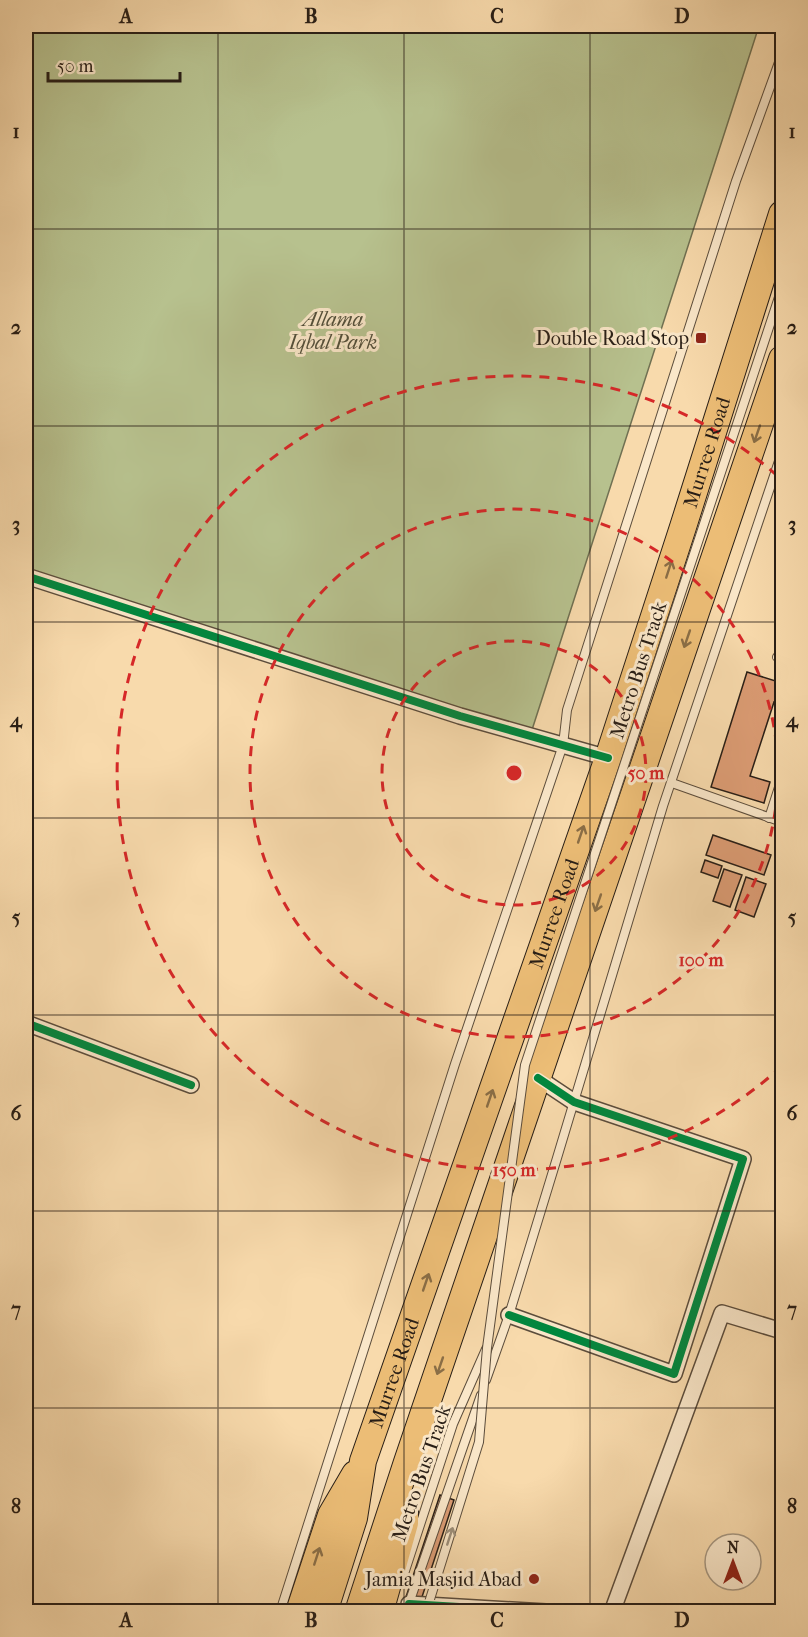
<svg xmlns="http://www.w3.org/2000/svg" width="808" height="1637" font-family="'IM FELL French Canon',serif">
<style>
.green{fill:#b7c18e;stroke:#707052;stroke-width:1.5}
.building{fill:#dc9c74;stroke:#281e16;stroke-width:1.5}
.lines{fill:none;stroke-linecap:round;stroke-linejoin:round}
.lane-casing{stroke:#5c4d3c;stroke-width:10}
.street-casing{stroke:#5c4d3c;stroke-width:18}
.primary-casing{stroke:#281e16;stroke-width:28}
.lane{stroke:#fae7c9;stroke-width:8}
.street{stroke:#fae7c9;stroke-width:15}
.primary{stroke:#ecbd76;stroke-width:26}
.lane-bridge-casing{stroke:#5c4d3c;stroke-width:10;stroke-linecap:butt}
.lane-bridge{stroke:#fae7c9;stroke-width:8}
.cycleway-casing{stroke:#fae7c9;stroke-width:11}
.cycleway{stroke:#00873e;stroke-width:8}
.oneway{stroke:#8a6e46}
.oneway2{stroke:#9c8d78}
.grid{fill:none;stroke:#281e16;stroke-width:1.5;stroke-opacity:0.55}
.ring{fill:none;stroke:#d62828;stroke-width:3;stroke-dasharray:10 8}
.poi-dot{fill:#8f2418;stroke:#fae7c9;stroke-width:2}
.labels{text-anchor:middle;stroke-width:6;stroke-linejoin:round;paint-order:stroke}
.park-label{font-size:20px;font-style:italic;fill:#534f3a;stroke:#fae7c9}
.poi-label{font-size:20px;fill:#281e16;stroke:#fae7c9;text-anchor:end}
.street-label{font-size:20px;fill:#281e16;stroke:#fae7c9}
.centre{fill:#d62828;stroke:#fae7c9;stroke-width:3}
.ring-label{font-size:18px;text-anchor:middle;font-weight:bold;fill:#d62828;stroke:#fae7c9;stroke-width:6;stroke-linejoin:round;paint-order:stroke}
.neatline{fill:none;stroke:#281e16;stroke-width:2}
.grid-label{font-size:20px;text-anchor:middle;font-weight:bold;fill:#281e16}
</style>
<rect width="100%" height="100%" fill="#f8daac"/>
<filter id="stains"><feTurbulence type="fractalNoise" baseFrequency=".00333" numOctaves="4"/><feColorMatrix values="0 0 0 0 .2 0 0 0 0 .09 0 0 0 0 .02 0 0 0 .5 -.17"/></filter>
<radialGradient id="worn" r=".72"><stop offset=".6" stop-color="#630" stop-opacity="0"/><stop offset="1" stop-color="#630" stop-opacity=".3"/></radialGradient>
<path class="green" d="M26 26H759L530 736 26 574Z"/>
<g class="building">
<path d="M747 672 782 683V704L774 702 750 776 770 782 764 803 711 787Z"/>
<path d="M713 835 771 855 764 875 706 855Z"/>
<path d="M705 860 722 866 718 878 701 872Z"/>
<path d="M724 869 742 875 730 907 713 901Z"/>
<path d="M746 877 766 884 754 917 735 910Z"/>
<path d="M440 1495 454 1500 417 1612H401Z"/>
</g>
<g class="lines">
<defs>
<g id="lane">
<path d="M777 657 782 659"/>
<path d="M672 783 782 822"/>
<path d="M769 818 782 778"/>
<path d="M486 1380 509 1315 557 1158 663 806 782 452"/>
<path d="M402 1580 453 1424 486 1349"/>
<path d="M280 1612 455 1064 563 745 567 710 736 181 782 54"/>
<path d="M406 1612 481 1395"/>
</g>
<g id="street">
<path d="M26 576 460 716 608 758"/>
<path d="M26 1023 191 1085"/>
<path d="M509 1315 674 1374 743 1159 574 1102 538 1078"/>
<path d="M409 1604 546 1612"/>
<path d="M612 1612 722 1313 782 1331"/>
</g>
<g id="primary">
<path d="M299 1612 331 1515 355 1474"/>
<path id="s1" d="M324 1612 354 1518 363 1461 608 758 683 527 782 214"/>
<path d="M358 1612 407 1462 782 359"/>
<path d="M380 1612 405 1523V1504"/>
</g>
</defs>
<use href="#lane" class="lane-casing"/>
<use href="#street" class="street-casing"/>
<use href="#primary" class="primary-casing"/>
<use href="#lane" class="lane"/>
<use href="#street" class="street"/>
<use href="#primary" class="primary"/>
<defs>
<path id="lane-bridge" d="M426 1612 479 1442 487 1348 525 1065 782 288"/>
</defs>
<use href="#lane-bridge" class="lane-bridge-casing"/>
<use href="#lane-bridge" class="lane-bridge"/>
<defs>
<g id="cycleway">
<path d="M26 576 460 716 608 758"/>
<path d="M26 1023 191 1085"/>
<path d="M509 1315 674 1374 743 1159 574 1102 538 1078"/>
<path d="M409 1604 546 1612"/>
</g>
</defs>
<use href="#cycleway" class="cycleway-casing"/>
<use href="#cycleway" class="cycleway"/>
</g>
<defs><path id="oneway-shaft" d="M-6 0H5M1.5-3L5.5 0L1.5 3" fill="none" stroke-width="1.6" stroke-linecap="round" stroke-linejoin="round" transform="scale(1.5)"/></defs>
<g class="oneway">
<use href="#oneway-shaft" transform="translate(757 434) rotate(109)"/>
<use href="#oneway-shaft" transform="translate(669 569) rotate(-72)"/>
<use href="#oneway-shaft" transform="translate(687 639) rotate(109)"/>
<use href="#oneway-shaft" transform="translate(581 834) rotate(-71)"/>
<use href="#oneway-shaft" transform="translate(598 903) rotate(109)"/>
<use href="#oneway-shaft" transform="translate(490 1098) rotate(-71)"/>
<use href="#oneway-shaft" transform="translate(426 1282) rotate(-71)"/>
<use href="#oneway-shaft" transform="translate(440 1366) rotate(109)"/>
<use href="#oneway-shaft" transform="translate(317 1556) rotate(-72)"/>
</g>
<use class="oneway2" href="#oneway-shaft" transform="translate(450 1536) rotate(-72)"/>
<path class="grid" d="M218 26V1612M404 26V1612M590 26V1612M26 229H782M26 426H782M26 622H782M26 818H782M26 1015H782M26 1211H782M26 1408H782"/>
<g class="ring">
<circle cx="514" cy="773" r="132"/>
<circle cx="514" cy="773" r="264"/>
<path d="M782 1066A397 397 0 1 1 782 480"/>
</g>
<g class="poi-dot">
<rect x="695" y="332" width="12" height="12" rx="3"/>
<circle cx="534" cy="1579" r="6"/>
</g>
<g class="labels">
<g class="park-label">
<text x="333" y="326">Allama<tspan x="333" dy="23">Iqbal Park</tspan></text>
</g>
<g class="poi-label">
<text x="689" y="345">Double Road Stop</text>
<text x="522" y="1586">Jamia Masjid Abad</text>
</g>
<g class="street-label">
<text dy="7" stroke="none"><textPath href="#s1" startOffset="1222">Murree Road</textPath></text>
<text transform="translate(638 670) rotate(-72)" y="7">Metro Bus Track</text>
<text dy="7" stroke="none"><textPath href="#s1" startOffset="736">Murree Road</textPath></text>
<text dy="7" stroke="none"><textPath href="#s1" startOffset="250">Murree Road</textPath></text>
<text transform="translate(421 1473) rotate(-71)" y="7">Metro Bus Track</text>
</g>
</g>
<circle cx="514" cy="773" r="9" class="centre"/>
<g class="ring-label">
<text x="646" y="779">50 m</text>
<text x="701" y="966">100 m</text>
<text x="514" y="1176">150 m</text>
</g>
<rect width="808" height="1637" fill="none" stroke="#f8daac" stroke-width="66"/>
<g transform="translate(733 1562)"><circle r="28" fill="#fae7c9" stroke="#a69781" stroke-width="1.5"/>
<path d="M0-4.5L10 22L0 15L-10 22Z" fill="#8f2418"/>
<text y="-9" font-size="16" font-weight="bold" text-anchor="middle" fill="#281e16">N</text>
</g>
<path d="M48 72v9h132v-9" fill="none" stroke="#281e16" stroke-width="3"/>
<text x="57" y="72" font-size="18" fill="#281e16" stroke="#fae7c9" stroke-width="4.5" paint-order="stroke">50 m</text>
<rect x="33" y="33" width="742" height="1571" class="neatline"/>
<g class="grid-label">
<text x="126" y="23">A</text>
<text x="311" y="23">B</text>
<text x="497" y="23">C</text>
<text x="682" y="23">D</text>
<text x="16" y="138">1</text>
<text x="792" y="138">1</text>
<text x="16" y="334">2</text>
<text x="792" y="334">2</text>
<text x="16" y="531">3</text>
<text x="792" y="531">3</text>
<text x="16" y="727">4</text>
<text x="792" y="727">4</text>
<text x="16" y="924">5</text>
<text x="792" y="924">5</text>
<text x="16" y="1120">6</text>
<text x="792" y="1120">6</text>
<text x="16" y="1316">7</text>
<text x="792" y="1316">7</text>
<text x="16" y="1513">8</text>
<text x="792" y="1513">8</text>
<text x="126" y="1627">A</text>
<text x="311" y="1627">B</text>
<text x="497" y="1627">C</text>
<text x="682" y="1627">D</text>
</g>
<rect width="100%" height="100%" filter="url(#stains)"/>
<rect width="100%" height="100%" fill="url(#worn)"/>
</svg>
